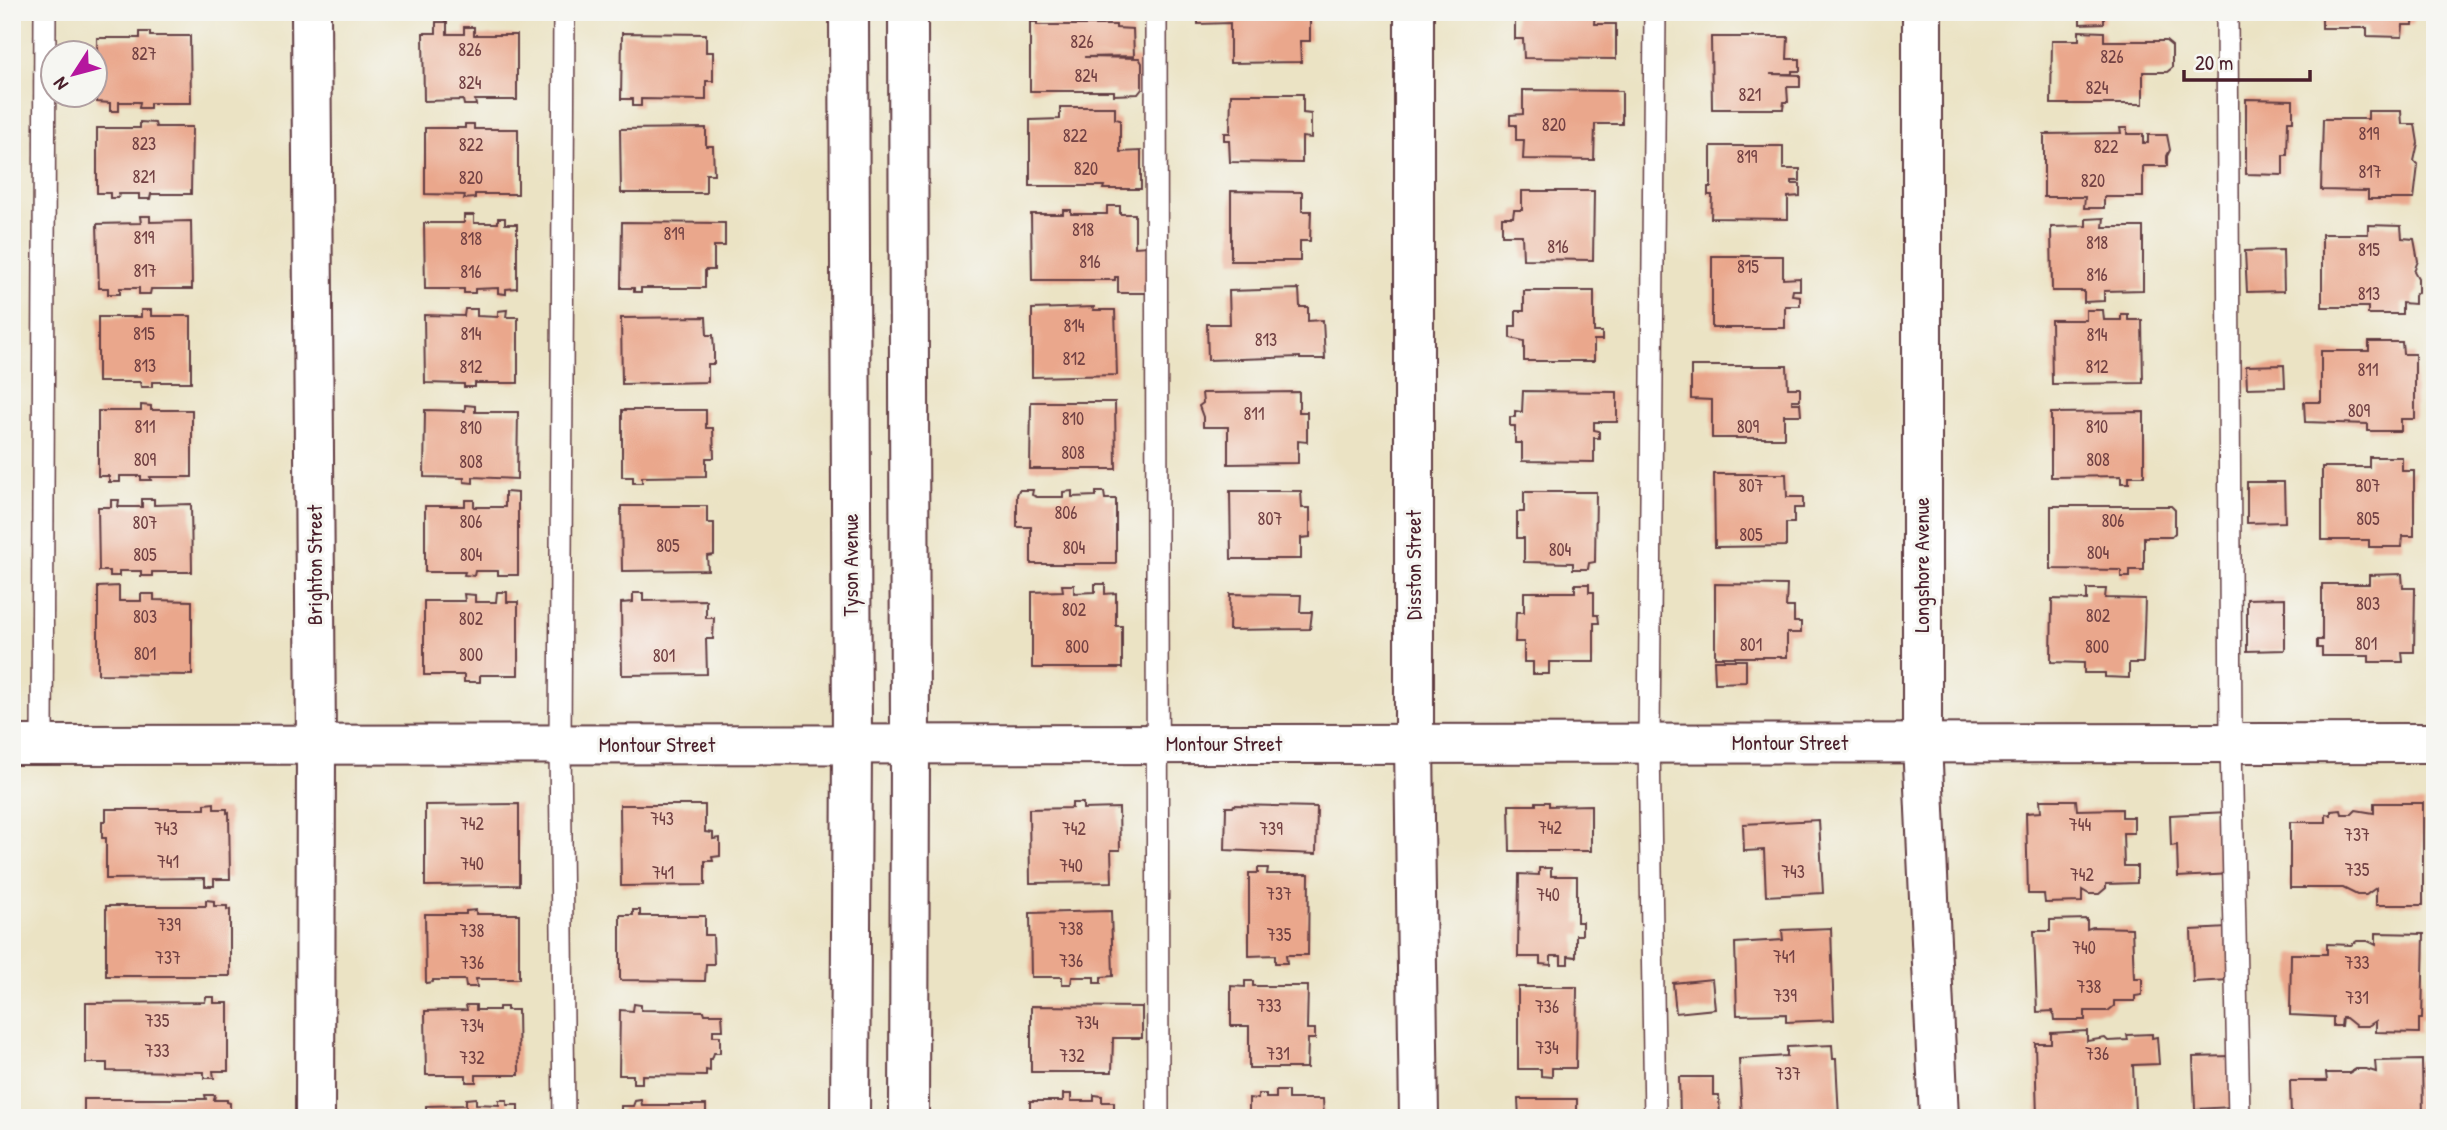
<svg xmlns="http://www.w3.org/2000/svg" width="2447" height="1130" font-family="'Patrick Hand',sans-serif">
<style>
.building{fill:#eaa78c}
.lines{fill:none;stroke-linecap:round;stroke-linejoin:round}
.lane-casing{stroke:#623c42;stroke-width:24}
.street-casing{stroke:#623c42;stroke-width:42}
.secondary-casing{stroke:#623c42;stroke-width:42}
.lane{stroke:#fff;stroke-width:21}
.street{stroke:#fff;stroke-width:38}
.secondary{stroke:#fff;stroke-width:38}
.labels{text-anchor:middle;stroke-width:6;stroke-linejoin:round;paint-order:stroke}
.number-label{font-size:18px;fill:#724143}
.street-label{font-size:21px;fill:#4a1f2b;stroke:#f6f6f2}
</style>
<rect width="100%" height="100%" fill="#f6f6f2"/>
<filter id="ink" filterUnits="userSpaceOnUse"><feTurbulence type="fractalNoise" baseFrequency=".0143" numOctaves="2"/><feDisplacementMap in="SourceGraphic" scale="14" xChannelSelector="R" yChannelSelector="G"/><feConvolveMatrix kernelMatrix="1 2 1 2 8 2 1 2 1" color-interpolation-filters="sRGB"/></filter>
<filter id="wash" filterUnits="userSpaceOnUse"><feTurbulence type="fractalNoise" baseFrequency=".00686" numOctaves="4" result="noise"/><feDisplacementMap in="SourceGraphic" scale="28" xChannelSelector="R" yChannelSelector="G"/><feGaussianBlur stdDeviation="1.57" result="paint"/><feColorMatrix in="noise" values="0 0 0 0 0 0 0 0 0 0 0 0 0 0 0 0 0 1.4 0 .05"/><feComposite in="paint" operator="in"/></filter>
<g filter="url(#wash)">
<rect width="100%" height="100%" fill="#ebe3c4"/>
<g id="blocks">
<g class="building">
<path d="M1198 12 1310 13V41H1300L1301 62 1230 63V23L1198 24Z"/>
<path d="M1515 12H1595L1594 24H1616V59L1524 58 1523 39H1515Z"/>
<path d="M2080 12H2104V23L2080 24Z"/>
<path d="M2322 12H2414L2413 25H2403L2402 37 2367 36V28H2322Z"/>
<path d="M436 22H447V34H464V27H474V35H517V100H475L476 105H464L463 100 424 101 423 33H436Z"/>
<path d="M1030 22H1037V25H1116V28L1133 29 1134 56 1084 57 1139 58 1142 63V89L1138 94 1114 95V91H1030Z"/>
<path d="M2079 31 2104 32V41H2166L2172 46V68L2167 72H2143V104H2051L2052 40H2079Z"/>
<path d="M140 32H150V36H190L191 103H150V108H139L140 102H119V111H110V103L97 102V96H94V90H98L97 38H140Z"/>
<path d="M622 33 706 34V52H713V81H706V100L641 99V106H633V99H621Z"/>
<path d="M1711 37H1788L1787 59H1800V71H1792V74H1770L1800 75V87H1787L1788 102H1784L1783 109H1712Z"/>
<path d="M1523 90 1622 91V124H1595L1594 160 1523 159 1524 140H1516V125H1510V115L1523 114Z"/>
<path d="M1231 94H1303V113L1311 114V138L1302 137V163L1230 162 1229 140H1224V133H1230Z"/>
<path d="M2246 99 2293 100V121H2288L2287 155H2283V175L2246 174Z"/>
<path d="M1060 107H1115V119L1120 120V152L1141 151V189H1103L1104 186H1030V120L1060 119Z"/>
<path d="M2368 111H2401L2402 124H2415L2418 143 2414 161 2418 165 2414 199H2368V191L2321 190 2323 119H2368Z"/>
<path d="M140 122 155 123 156 127H192L191 194H151L150 199H139V194H119L118 198H110V193H97V128H140Z"/>
<path d="M465 124H474V129H518V194H475V198L464 199 465 195 425 194V128H465Z"/>
<path d="M706 128V146H713L714 174H706V193H621L620 129Z"/>
<path d="M2120 128H2127V134H2143V143H2148V135H2167L2170 150 2167 156V166H2143V197H2104V208H2084L2085 197H2044V134L2121 133Z"/>
<path d="M1711 146H1783V169H1800V181H1792V184H1800V196L1788 197V219L1711 218 1712 195H1708V187H1711Z"/>
<path d="M1231 191 1302 192V211H1311L1310 241H1300V261H1231Z"/>
<path d="M1522 191H1594L1593 260 1523 259 1522 235H1502V217H1513L1514 210H1522Z"/>
<path d="M1107 206H1120V214H1135V247L1148 246 1149 293H1118V277H1115V280H1032L1031 214H1063V210H1071V214H1107Z"/>
<path d="M464 215H474V223H498V218H505V224H517V288L506 289V294L498 293V288L475 289V293H464V289H425L424 223H464Z"/>
<path d="M140 216H150V222L191 221 192 289H151L150 294H139V288H120V294H108V288H99L97 224 141 223Z"/>
<path d="M2104 218 2103 227H2143V290L2104 291V301L2084 302V291H2052L2051 227 2086 226V219Z"/>
<path d="M622 222 725 223V246H714V270H705V288H641V292H634V288H621Z"/>
<path d="M2368 225 2401 226 2402 238 2414 239 2418 261 2414 271 2418 278V292L2414 296V304L2402 303V314H2368V307H2322V234H2368Z"/>
<path d="M2283 250 2284 291 2247 292 2245 251Z"/>
<path d="M1712 256H1783V279L1800 278V290H1793L1792 295 1800 296V306H1785V328H1712Z"/>
<path d="M1299 289 1300 307H1308V321L1323 320 1325 359H1300V357L1208 360 1207 324H1230L1229 291Z"/>
<path d="M1524 291H1594V332H1602V340H1594V361H1524V341L1510 338V326H1516V311H1524Z"/>
<path d="M1094 307 1093 310H1115L1117 375 1032 377V309Z"/>
<path d="M465 309H477V316L498 317V311L507 310 506 317H518V383H475V387H464V384L425 383 424 315 464 316Z"/>
<path d="M141 310H151V316H191V382H152V387H141L140 382H98V317H141Z"/>
<path d="M2086 310H2103L2104 320H2121V314H2128V320H2142L2143 383 2052 384 2051 320H2086Z"/>
<path d="M706 317 707 335H713L714 350V364H708V382L622 384 621 318Z"/>
<path d="M2369 342H2402L2403 354H2415V419H2401V431H2368V424L2305 422 2304 402H2321V351H2369Z"/>
<path d="M2284 365 2285 387 2247 388 2246 366Z"/>
<path d="M1691 366H1787L1788 388H1800V400H1792V403H1800L1801 415H1784V438H1712V400L1691 399Z"/>
<path d="M1523 391 1617 392V422H1594V430L1599 431V438H1594V462L1522 461V443H1515V426H1510V417H1515V411L1522 412Z"/>
<path d="M1299 392V412H1307V442L1298 441V463L1228 464V427H1203V417L1199 406 1203 403 1202 393Z"/>
<path d="M1031 402H1115L1116 469H1030Z"/>
<path d="M141 405 151 406V410H192V477H150L151 480H141V476H120V482H109V476H98V411H141Z"/>
<path d="M465 405 475 406V412H518L517 479 473 477V483L464 482V478L424 477 425 410 465 411Z"/>
<path d="M622 410H706V428H713L714 458H706V476L642 477V483H633V477H622Z"/>
<path d="M2144 412V476H2129V483H2121V476L2051 477V413Z"/>
<path d="M2369 457H2402V471H2414V536H2403L2402 547H2369V540H2322V467H2369Z"/>
<path d="M1714 474H1786L1787 497H1803V508H1794V523H1786V546L1715 547Z"/>
<path d="M2247 482H2284L2285 522 2247 523Z"/>
<path d="M1019 490H1033L1032 495 1037 497H1063V492L1072 491V497L1096 496V492H1104L1105 499H1116V564H1031V527H1017V495Z"/>
<path d="M1230 491H1301L1302 508H1310V537L1301 538V559H1231Z"/>
<path d="M505 492 518 493V575H498V571H475L474 576 464 575 465 572H425V506H465V500H474V507H505Z"/>
<path d="M1524 492H1596L1595 562 1589 563 1588 569H1573V563L1524 562V538H1517V512H1524Z"/>
<path d="M142 499H154V505L191 504 192 572H152V576H141V571H119V576H110V571H99L98 507H111V500H119L118 507H142Z"/>
<path d="M621 506H707V523H714V555L707 556 708 570 622 571Z"/>
<path d="M2051 506H2171L2175 510V533L2171 537H2144V570H2130V577H2121V570L2051 569Z"/>
<path d="M2402 574 2403 588H2415L2414 652H2402L2403 662H2369V656H2322V648H2317V640H2322V584H2369V575Z"/>
<path d="M1095 584H1105V594L1116 593V626H1122V668H1032V592L1063 591 1062 585H1074V593L1095 592Z"/>
<path d="M1575 584H1589V592H1594V615H1598L1599 623H1594V662H1549V674H1533V662H1524V642H1515L1516 612H1524V592H1575Z"/>
<path d="M1715 584 1787 585 1786 607H1794V622H1801V633H1787V657H1715Z"/>
<path d="M119 586V601H141V594H154V600L192 601V675L98 674V587Z"/>
<path d="M2087 589H2106L2105 598 2145 599 2143 663H2129V678L2105 677V673H2084V663L2051 662 2052 599 2087 600Z"/>
<path d="M497 592H507V602H518V675H480V682H464V675H424V601H465L464 594 475 595V602H496Z"/>
<path d="M633 593H643V601L706 600V618H714L713 639H706L707 674 622 675 621 603 633 602Z"/>
<path d="M1230 594 1301 595 1300 612H1312L1310 629 1229 630Z"/>
<path d="M2285 598V650L2247 651V599Z"/>
<path d="M1714 660H1746V682L1715 683Z"/>
<path d="M2040 800H2076L2077 810 2122 809V817H2134V833H2123L2124 866H2137V883L2106 884V888L2099 894H2089L2082 890V902L2045 903 2044 894H2028L2026 813 2041 812Z"/>
<path d="M1536 802H1549V806L1591 805V851H1510L1509 805H1536Z"/>
<path d="M214 803V809H227V813L229 812 230 879H214V886H205V878L106 879V838H102V821H106V809H205V804Z"/>
<path d="M1072 803H1083V809L1119 808 1120 850H1111L1112 882 1030 883 1029 809 1072 808Z"/>
<path d="M2374 803H2423V905H2376V888L2366 895H2357L2343 888H2290V822H2326V814L2331 815V811L2341 810 2342 814H2352L2356 810 2374 813Z"/>
<path d="M519 804V885L425 886V805Z"/>
<path d="M620 805H705V832L713 833V839L720 838V856L712 857 713 861H705V885L621 886Z"/>
<path d="M1234 805 1317 807 1316 854 1225 850 1226 807H1233Z"/>
<path d="M2227 812 2231 874 2178 877 2177 845 2171 846 2170 815Z"/>
<path d="M1819 820 1823 893 1766 896 1764 850 1744 851 1743 824Z"/>
<path d="M1258 868H1268L1267 874H1309L1308 955H1286L1287 963H1275V955L1249 956V873H1258Z"/>
<path d="M1539 868H1551V876H1577V922H1582V935H1576V957L1568 956V964H1561V956H1551V965L1540 964V957H1518L1519 874 1539 875Z"/>
<path d="M206 900 214 901V906H227V910L230 909V976H106V906H206Z"/>
<path d="M476 910V914H519V979H476L477 987H466L465 980H433V982L426 983 425 914H466V911Z"/>
<path d="M633 910H640V916H705V935H713L714 964H706L705 981 620 980V915H633Z"/>
<path d="M1111 911 1113 976 1101 977V983H1094V977H1072L1071 984H1062V977H1031L1030 913Z"/>
<path d="M2087 919V929L2093 927 2132 928 2134 978H2142V995L2135 996V1001H2114V1006L2108 1011H2085V1020H2054L2053 1011 2037 1012 2034 931H2050V920Z"/>
<path d="M1831 928 1834 1020 1786 1022V1014L1737 1015 1735 943 1783 940 1782 930Z"/>
<path d="M2228 928 2230 980 2193 982 2191 930Z"/>
<path d="M2376 933 2424 934 2422 1019H2419V1033L2376 1032V1021L2368 1026H2356L2346 1018H2342L2341 1026H2333V1017L2290 1015 2291 954H2327V944L2351 945 2357 941H2368L2376 945Z"/>
<path d="M1712 979 1715 1009 1676 1013 1673 983Z"/>
<path d="M1245 981H1253V986H1308L1307 1029H1315V1039H1308L1307 1068H1249V1026H1231V986L1245 987Z"/>
<path d="M1518 987H1577L1576 1068H1552V1077L1541 1076V1069H1518Z"/>
<path d="M206 997H214V1003H228V1071H213L214 1078H204V1072L107 1071V1063H86V1003L205 1002Z"/>
<path d="M634 1004 641 1005V1010L704 1011 705 1014H722L723 1030H713V1036H720V1053H714L712 1059H710V1071L706 1070V1076L642 1075V1083H633V1075H619L620 1010 633 1011Z"/>
<path d="M466 1005H476V1010H499V1007H507V1010H518L519 1075H476V1082H466V1075H426L425 1011 467 1010Z"/>
<path d="M1031 1006 1142 1007V1038H1113L1112 1072H1031Z"/>
<path d="M2087 1031V1041L2105 1038 2108 1041 2128 1040 2127 1035 2152 1034V1038L2157 1037 2159 1064 2133 1065 2135 1112H2122L2115 1118H2037L2035 1043H2051V1033Z"/>
<path d="M1832 1045 1833 1059H1836L1839 1118H1742L1739 1059 1787 1056V1047Z"/>
<path d="M2230 1056 2232 1107 2195 1109 2193 1057Z"/>
<path d="M2422 1060 2423 1118H2291L2290 1081H2327L2326 1073H2349L2356 1069H2366L2376 1072 2375 1061Z"/>
<path d="M1679 1077H1713V1095H1719L1720 1118H1680Z"/>
<path d="M1276 1091H1288V1099H1323L1324 1118H1249V1098L1258 1099V1094H1266V1098H1276Z"/>
<path d="M1063 1094H1071V1101H1094V1095L1102 1096V1102H1114V1118H1030V1101H1063Z"/>
<path d="M205 1095H215L214 1100H227V1102L230 1103V1118H84V1099H206Z"/>
<path d="M476 1098V1104L499 1105V1100H507V1105H518V1118H426V1106L466 1105V1099Z"/>
<path d="M1518 1099H1577V1118H1519Z"/>
<path d="M641 1100 642 1105H706V1118H621V1106H633L635 1101Z"/>
</g>
</g>
</g>
<g filter="url(#ink)">
<use href="#blocks" fill-opacity="0" stroke="#623c42" stroke-width="2"/>
<g class="lines">
<defs>
<g id="lane">
<path d="M564 12 560 745 564 1118"/>
<path d="M1156 12 1158 1118"/>
<path d="M1655 12 1649 744 1655 1118"/>
<path d="M2227 12 2231 744 2239 1118"/>
<path d="M42 745 45 12"/>
</g>
<g id="street">
<path d="M311 12 316 745 315 1118"/>
<path d="M1414 12V744L1419 1118"/>
<path d="M1922 12V743L1939 1118"/>
<path d="M12 745 2435 743"/>
</g>
<g id="secondary">
<path d="M849 12 852 744 850 1118"/>
<path d="M908 12 910 744 909 1118"/>
</g>
</defs>
<use href="#lane" class="lane-casing"/>
<use href="#street" class="street-casing"/>
<use href="#secondary" class="secondary-casing"/>
<use href="#lane" class="lane"/>
<use href="#street" class="street"/>
<use href="#secondary" class="secondary"/>
</g>
</g>
<g class="labels">
<g class="number-label">
<text x="1082" y="48">826</text>
<text x="470" y="56">826</text>
<text x="144" y="60">827</text>
<text x="2112" y="63">826</text>
<text x="1086" y="82">824</text>
<text x="470" y="89">824</text>
<text x="2097" y="94">824</text>
<text x="1750" y="101">821</text>
<text x="1554" y="131">820</text>
<text x="2369" y="140">819</text>
<text x="1075" y="142">822</text>
<text x="144" y="150">823</text>
<text x="471" y="151">822</text>
<text x="2106" y="153">822</text>
<text x="1747" y="163">819</text>
<text x="1086" y="175">820</text>
<text x="2370" y="178">817</text>
<text x="144" y="183">821</text>
<text x="471" y="184">820</text>
<text x="2093" y="187">820</text>
<text x="1083" y="236">818</text>
<text x="674" y="240">819</text>
<text x="144" y="244">819</text>
<text x="471" y="245">818</text>
<text x="2097" y="249">818</text>
<text x="1558" y="253">816</text>
<text x="2369" y="256">815</text>
<text x="1090" y="268">816</text>
<text x="1748" y="273">815</text>
<text x="145" y="277">817</text>
<text x="471" y="278">816</text>
<text x="2097" y="281">816</text>
<text x="2369" y="300">813</text>
<text x="1074" y="332">814</text>
<text x="144" y="340">815</text>
<text x="471" y="340">814</text>
<text x="2097" y="341">814</text>
<text x="1266" y="346">813</text>
<text x="1074" y="365">812</text>
<text x="145" y="372">813</text>
<text x="471" y="373">812</text>
<text x="2097" y="373">812</text>
<text x="2368" y="376">811</text>
<text x="2359" y="417">809</text>
<text x="1254" y="420">811</text>
<text x="1073" y="425">810</text>
<text x="145" y="433">811</text>
<text x="1748" y="433">809</text>
<text x="2097" y="433">810</text>
<text x="471" y="434">810</text>
<text x="1073" y="459">808</text>
<text x="145" y="466">809</text>
<text x="2098" y="466">808</text>
<text x="471" y="468">808</text>
<text x="1751" y="492">807</text>
<text x="2368" y="492">807</text>
<text x="1066" y="519">806</text>
<text x="1270" y="525">807</text>
<text x="2368" y="525">805</text>
<text x="2113" y="527">806</text>
<text x="471" y="528">806</text>
<text x="145" y="529">807</text>
<text x="1751" y="541">805</text>
<text x="668" y="552">805</text>
<text x="1074" y="554">804</text>
<text x="1560" y="556">804</text>
<text x="2098" y="559">804</text>
<text x="145" y="561">805</text>
<text x="471" y="561">804</text>
<text x="2368" y="610">803</text>
<text x="1074" y="616">802</text>
<text x="2098" y="622">802</text>
<text x="145" y="623">803</text>
<text x="471" y="625">802</text>
<text x="2366" y="650">801</text>
<text x="1751" y="651">801</text>
<text x="1077" y="653">800</text>
<text x="2097" y="653">800</text>
<text x="145" y="660">801</text>
<text x="471" y="661">800</text>
<text x="664" y="662">801</text>
<text x="662" y="825">743</text>
<text x="472" y="830">742</text>
<text x="2080" y="831">744</text>
<text x="1550" y="834">742</text>
<text x="166" y="835">743</text>
<text x="1074" y="835">742</text>
<text x="1271" y="835">739</text>
<text x="2357" y="841">737</text>
<text x="168" y="868">741</text>
<text x="472" y="870">740</text>
<text x="1071" y="872">740</text>
<text x="2357" y="876">735</text>
<text x="1793" y="878">743</text>
<text x="663" y="879">741</text>
<text x="2082" y="881">742</text>
<text x="1279" y="900">737</text>
<text x="1548" y="901">740</text>
<text x="169" y="931">739</text>
<text x="1071" y="935">738</text>
<text x="472" y="937">738</text>
<text x="1279" y="941">735</text>
<text x="2084" y="954">740</text>
<text x="1784" y="963">741</text>
<text x="168" y="964">737</text>
<text x="1071" y="967">736</text>
<text x="472" y="969">736</text>
<text x="2357" y="969">733</text>
<text x="2089" y="993">738</text>
<text x="1785" y="1002">739</text>
<text x="2357" y="1004">731</text>
<text x="1269" y="1012">733</text>
<text x="1547" y="1013">736</text>
<text x="157" y="1027">735</text>
<text x="1087" y="1029">734</text>
<text x="472" y="1032">734</text>
<text x="1547" y="1054">734</text>
<text x="157" y="1057">733</text>
<text x="1278" y="1060">731</text>
<text x="2097" y="1060">736</text>
<text x="1072" y="1062">732</text>
<text x="472" y="1064">732</text>
<text x="1788" y="1080">737</text>
</g>
<g class="street-label">
<text transform="translate(315 565) rotate(-90)" y="7">Brighton Street</text>
<text transform="translate(851 565) rotate(-90)" y="7">Tyson Avenue</text>
<text transform="translate(1414 565) rotate(-90)" y="7">Disston Street</text>
<text transform="translate(1922 565) rotate(-90)" y="7">Longshore Avenue</text>
<text x="1790" y="750">Montour Street</text>
<text x="1224" y="751">Montour Street</text>
<text x="657" y="752">Montour Street</text>
</g>
</g>
<rect width="2447" height="1130" fill="none" stroke="#f6f6f2" stroke-width="42"/>
<g transform="translate(74 74) rotate(234)"><circle r="33" fill="#f6f6f2" stroke="#b1a0a2" stroke-width="2"/>
<path d="M0-5L12 26L0 18L-12 26Z" fill="#b5179e"/>
<text y="-10" font-size="19" font-weight="bold" text-anchor="middle" fill="#4a1f2b">N</text>
</g>
<path d="M2184 70v10h126v-10" fill="none" stroke="#4a1f2b" stroke-width="3.5"/>
<text x="2195" y="70" font-size="21" fill="#4a1f2b" stroke="#f6f6f2" stroke-width="5" paint-order="stroke">20 m</text>
</svg>
